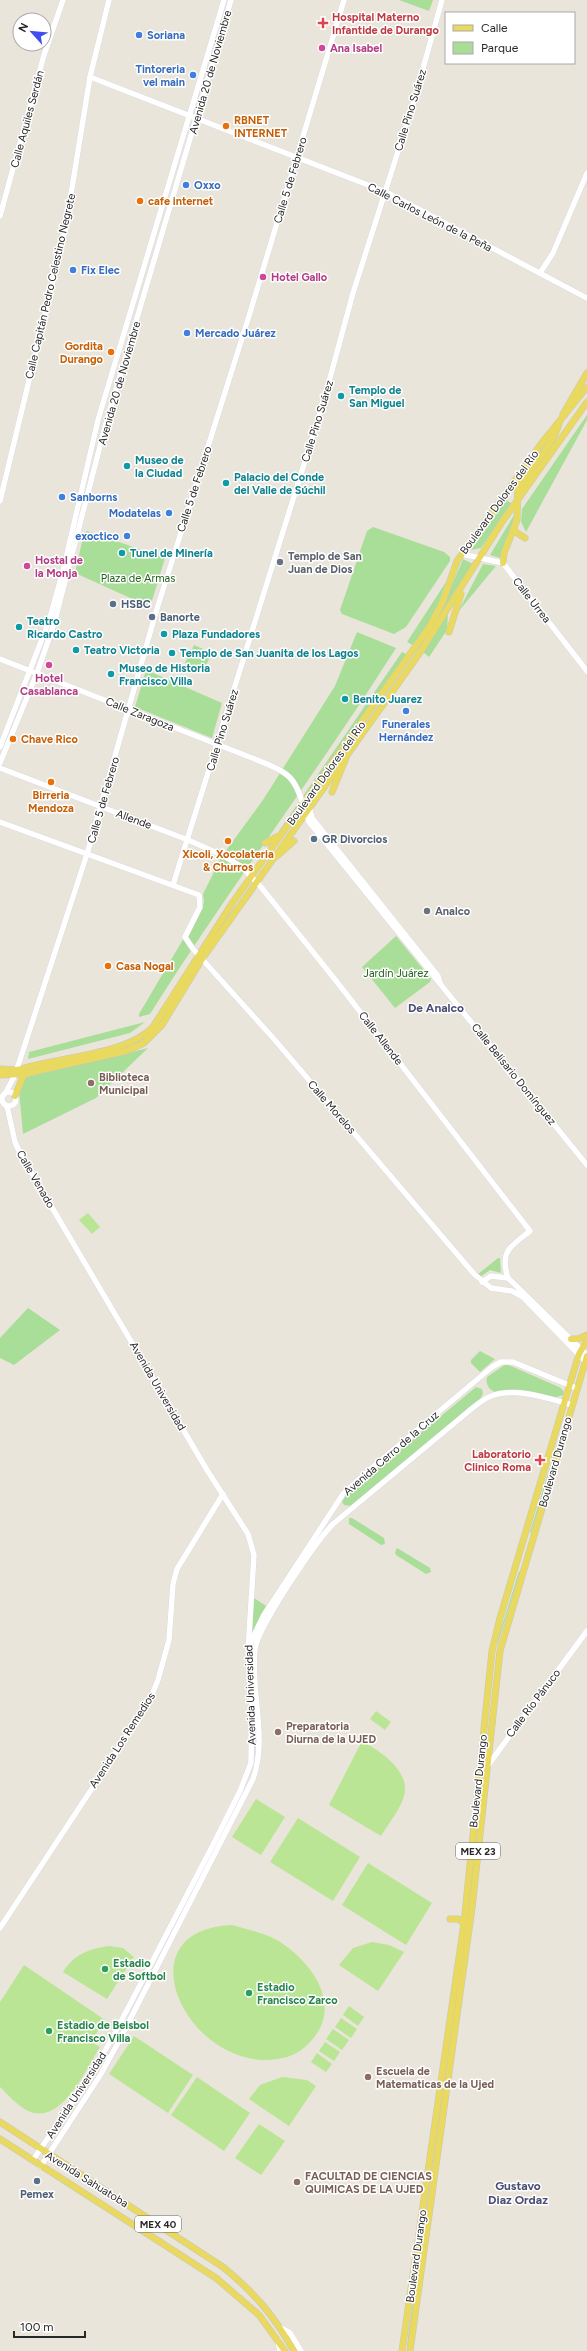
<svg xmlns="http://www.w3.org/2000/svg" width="587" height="2351" font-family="Figtree,sans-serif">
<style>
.green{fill:#a8de98}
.pitch{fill:#bae594}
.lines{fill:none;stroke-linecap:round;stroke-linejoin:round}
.secondary-casing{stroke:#cfd0e0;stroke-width:6}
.primary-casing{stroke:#c7c7c7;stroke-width:7}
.secondary{stroke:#fff;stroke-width:5.5}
.primary{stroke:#e9d95f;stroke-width:6}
.health-dot{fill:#e0444e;stroke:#fff;stroke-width:1.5}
.shop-dot{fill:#3f7fe0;stroke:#fff;stroke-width:1.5}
.hotel-dot{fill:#d1479c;stroke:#fff;stroke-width:1.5}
.food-dot{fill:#e8710a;stroke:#fff;stroke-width:1.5}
.culture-dot{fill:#0f9aa8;stroke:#fff;stroke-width:1.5}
.worship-dot{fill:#6b7280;stroke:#fff;stroke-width:1.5}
.service-dot{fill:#5c6f8a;stroke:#fff;stroke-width:1.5}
.education-dot{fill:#8d6e63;stroke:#fff;stroke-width:1.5}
.leisure-dot{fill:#2e9e5b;stroke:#fff;stroke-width:1.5}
.labels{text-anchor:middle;stroke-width:3;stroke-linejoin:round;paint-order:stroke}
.shield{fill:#fff;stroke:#686868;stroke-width:1}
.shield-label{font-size:10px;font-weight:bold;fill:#282828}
.health-label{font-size:11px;font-weight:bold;fill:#be3a42;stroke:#fff;text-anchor:start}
.shop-label{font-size:11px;font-weight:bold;fill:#366cbe;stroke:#fff;text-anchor:start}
.hotel-label{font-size:11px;font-weight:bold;fill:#b23c85;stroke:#fff;text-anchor:start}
.street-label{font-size:11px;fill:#282828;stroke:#fff}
.food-label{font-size:11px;font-weight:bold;fill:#c56008;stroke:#fff;text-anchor:start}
.culture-label{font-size:11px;font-weight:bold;fill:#0d838f;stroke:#fff;text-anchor:start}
.worship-label{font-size:11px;font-weight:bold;fill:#5b616d;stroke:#fff;text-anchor:start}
.park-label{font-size:11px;fill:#23601c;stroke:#fff}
.service-label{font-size:11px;font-weight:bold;fill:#4e5e75;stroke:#fff;text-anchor:start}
.education-label{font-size:11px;font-weight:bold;fill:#785e54;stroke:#fff;text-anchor:start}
.leisure-label{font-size:11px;font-weight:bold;fill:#27864d;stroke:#fff;text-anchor:start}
.neighbourhood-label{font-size:12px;font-weight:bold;fill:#4b4e76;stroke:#fff}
</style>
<rect width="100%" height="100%" fill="#eae5da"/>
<g class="green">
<path d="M399 0H433L429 11Z"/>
<path d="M587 415V420L526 532 521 522 522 509Z"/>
<path d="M506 500 511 503 481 548 471 550Z"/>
<path d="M514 515 513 529 500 558 490 555Z"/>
<path d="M373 527 444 552 450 557V561L406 627 394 634 342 614 340 610 367 531Z"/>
<path d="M87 531 165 558 151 604 148 606 75 573 84 533Z"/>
<path d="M463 559 473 564 420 648 419 647 439 616Z"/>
<path d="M483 564 496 566 458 612Z"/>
<path d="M446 582 435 613 414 646 407 642Z"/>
<path d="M448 613 447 630 429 657 423 652Z"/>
<path d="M357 632 396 648C317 773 228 890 150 1014L139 1017V1014L201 909 204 902 203 894 222 856 263 800 335 686Z"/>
<path d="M194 645 212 653 203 672 185 663Z"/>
<path d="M402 652 408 655 289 822 277 834Z"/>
<path d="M146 670 222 703 212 738 135 707Z"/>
<path d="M396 936 431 979 430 982 395 1008 362 967Z"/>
<path d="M145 1022 130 1033 28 1059 29 1052Z"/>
<path d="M148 1048 96 1098 23 1134 19 1091 22 1078Z"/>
<path d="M498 1258H500L501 1273 490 1270 480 1277 478 1274Z"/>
<path d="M28 1308 60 1330 14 1365 0 1358V1338Z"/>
<path d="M480 1351 495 1359 480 1372 471 1363V1360Z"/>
<path d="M506 1364 559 1387 563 1390 564 1395 556 1397 498 1393C490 1391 485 1385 487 1377Z"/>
<path d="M476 1387 482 1389 483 1393 481 1398 351 1506 344 1505 342 1502 346 1495Z"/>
<path d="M561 1431 558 1445 531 1533 530 1532Z"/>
<path d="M349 1518H352L384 1538 385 1544 381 1545 349 1524Z"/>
<path d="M397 1548 430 1568 431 1572 426 1574 396 1555 395 1552Z"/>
<path d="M519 1571 520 1572 497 1646 496 1645Z"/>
<path d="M254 1598 266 1606 252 1632Z"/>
<path d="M428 2196 408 2351H407L408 2337Z"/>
</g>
<g class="pitch">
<path d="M88 1213 100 1227 92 1234 79 1220Z"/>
<path d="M376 1711 391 1722 385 1730 370 1719Z"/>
<path d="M362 1741C380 1751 411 1771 404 1796 400 1810 388 1824 381 1836L329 1805Z"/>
<path d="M256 1799 285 1817 261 1855 232 1837Z"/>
<path d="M298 1818 360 1857 333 1901 270 1862Z"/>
<path d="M368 1863 432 1903 406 1945 342 1905Z"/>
<path d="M232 1925C247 1929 263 1933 277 1940 306 1957 338 1996 319 2030 312 2042 301 2053 287 2057 194 2083 115 1930 232 1925Z"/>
<path d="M372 1942 389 1945 404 1952 378 1991 339 1965 353 1948Z"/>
<path d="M109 1946 123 1948 134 1957 107 1999 63 1972C74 1954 89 1949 109 1946Z"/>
<path d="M24 1965 105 2020 91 2042 100 2047C86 2069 62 2126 28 2111 18 2106 8 2095 0 2087V2002Z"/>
<path d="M349 2006 364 2017 358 2026 343 2015Z"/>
<path d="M341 2018 357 2029 351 2038 335 2027Z"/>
<path d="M333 2029 349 2040 342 2050 326 2039Z"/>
<path d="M134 2036 193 2075 168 2113 109 2074Z"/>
<path d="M325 2042 340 2052 334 2061 319 2051Z"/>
<path d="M317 2053 332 2064 326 2072 311 2062Z"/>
<path d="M197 2077 250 2113 224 2151 171 2115Z"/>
<path d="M282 2077 307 2080 316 2086 289 2126 249 2099 260 2085Z"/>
<path d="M259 2124 285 2141 261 2175 235 2158Z"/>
</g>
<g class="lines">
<defs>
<g id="secondary">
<path d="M90 77 386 192 587 298"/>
<path d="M0 216 44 55 63 0"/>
<path d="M540 273 553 253 587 173"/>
<path d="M0 501 65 231 90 77 109 0"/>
<path d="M462 554 503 563 587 671"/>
<path d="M0 659 247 756C295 775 293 773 309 822L587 1165"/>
<path d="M0 747 49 621 63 571 98 420 224 0"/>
<path d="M0 763 37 673 54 624 106 423 231 0"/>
<path d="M0 768 188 840 222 855 242 867 261 887 337 982 530 1231C511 1246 499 1251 508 1278L587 1355"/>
<path d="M307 799 312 818 438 976 440 983"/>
<path d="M0 822 199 895 200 907 185 937 193 949 274 1039 474 1274 491 1288 512 1291 523 1297 587 1363"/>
<path d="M173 885 324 400 353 293 414 101 442 0"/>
<circle cx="9" cy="1099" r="7"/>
<path d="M6 1092 15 1075 87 854 156 612 249 316 344 0"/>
<path d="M7 1106 15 1142 21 1155 207 1470 248 1534 254 1555 248 1651 252 1696 251 1763 240 1791 215 1841 115 2033 94 2070 33 2160"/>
<path d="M482 1282 491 1276 508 1278"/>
<path d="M249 1646 264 1615 343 1494 368 1471 492 1367 501 1362H513L576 1388"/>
<path d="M479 1774 486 1768 587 1631"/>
<path d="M0 1928 149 1702 158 1680 169 1640 173 1584 177 1569 223 1494"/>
<path d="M41 2166 101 2074 119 2041 253 1779C268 1737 250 1692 255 1649 258 1627 316 1541 333 1524L469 1411C475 1406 482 1400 489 1397 514 1386 547 1398 572 1405"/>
<path d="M281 2328 290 2333 301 2351"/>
<path d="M278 2341 280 2351"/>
</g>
<g id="primary">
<path d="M563 414 587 373"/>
<path d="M521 491C524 473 552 448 559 424"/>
<path d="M514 531 525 538"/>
<path d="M503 563 504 553 517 520 518 477"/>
<path d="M449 632 461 594"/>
<path d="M332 792 346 758"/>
<path d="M265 843 279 836"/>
<path d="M277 856 294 841"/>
<path d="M0 1069 17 1070C56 1057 125 1056 153 1027L233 902 430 626 443 601 457 561 541 444 587 387"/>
<path d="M0 1075 24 1074 126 1051 144 1043 162 1025 202 959 419 654 502 522 587 402"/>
<path d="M15 1096 24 1074"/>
<path d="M571 1339H578L587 1335"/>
<path d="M450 1919H458L464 1923"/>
<path d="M0 2122 223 2267C255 2293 274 2316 294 2351"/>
<path d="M0 2139 216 2278 259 2315 285 2351"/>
<path d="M402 2351 464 1923 492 1651 500 1618 569 1387 579 1354 587 1340"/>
<path d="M410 2351 472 1908 500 1651 587 1356"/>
</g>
</defs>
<use href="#secondary" class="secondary-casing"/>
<use href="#primary" class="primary-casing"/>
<use href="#secondary" class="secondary"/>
<use href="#primary" class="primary"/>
</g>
<g class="health-dot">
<path d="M321 17h4v4h4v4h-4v4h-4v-4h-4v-4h4z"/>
<path d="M538 1454h4v4h4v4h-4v4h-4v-4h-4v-4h4z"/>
</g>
<g class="shop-dot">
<circle cx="139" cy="35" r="4"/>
<circle cx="193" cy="75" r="4"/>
<circle cx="186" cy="185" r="4"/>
<circle cx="73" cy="270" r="4"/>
<circle cx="187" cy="333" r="4"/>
<circle cx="62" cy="497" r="4"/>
<circle cx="169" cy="513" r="4"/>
<circle cx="127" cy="536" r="4"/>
<circle cx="406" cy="711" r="4"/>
</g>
<g class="hotel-dot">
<circle cx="322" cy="48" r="4"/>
<circle cx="263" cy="277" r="4"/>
<circle cx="27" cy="566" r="4"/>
<circle cx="49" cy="665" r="4"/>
</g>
<g class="food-dot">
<circle cx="226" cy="126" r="4"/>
<circle cx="140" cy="201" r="4"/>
<circle cx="111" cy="352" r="4"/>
<circle cx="13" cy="739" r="4"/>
<circle cx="51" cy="782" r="4"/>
<circle cx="228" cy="841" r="4"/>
<circle cx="108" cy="966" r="4"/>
</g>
<g class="culture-dot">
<circle cx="341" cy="396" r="4"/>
<circle cx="127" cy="466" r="4"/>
<circle cx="226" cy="483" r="4"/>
<circle cx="122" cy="553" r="4"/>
<circle cx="19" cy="627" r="4"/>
<circle cx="164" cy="634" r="4"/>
<circle cx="76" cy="650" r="4"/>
<circle cx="172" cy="653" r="4"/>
<circle cx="111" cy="674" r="4"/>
<circle cx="345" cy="699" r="4"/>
</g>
<g class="worship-dot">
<circle cx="280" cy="562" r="4"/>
<circle cx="427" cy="911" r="4"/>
</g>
<g class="service-dot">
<circle cx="113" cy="604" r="4"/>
<circle cx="152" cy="617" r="4"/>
<circle cx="314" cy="839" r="4"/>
<circle cx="37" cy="2181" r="4"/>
</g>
<g class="education-dot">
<circle cx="91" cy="1083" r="4"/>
<circle cx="278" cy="1732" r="4"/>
<circle cx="368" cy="2077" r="4"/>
<circle cx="297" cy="2182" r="4"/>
</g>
<g class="leisure-dot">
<circle cx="105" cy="1969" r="4"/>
<circle cx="249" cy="1993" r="4"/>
<circle cx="49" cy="2031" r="4"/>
</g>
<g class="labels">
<g class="shield">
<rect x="456" y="1843" width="44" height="16" rx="3"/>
<rect x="135" y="2216" width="46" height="16" rx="3"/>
</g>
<g class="shield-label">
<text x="478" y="1855">MEX 23</text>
<text x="158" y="2228">MEX 40</text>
</g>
<g class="health-label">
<text x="332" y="21">Hospital Materno<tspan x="332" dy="13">Infantide de Durango</tspan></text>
<text x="531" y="1458" text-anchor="end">Laboratorio<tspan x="531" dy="13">Clinico Roma</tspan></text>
</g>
<g class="shop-label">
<text x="147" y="39">Soriana</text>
<text x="185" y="73" text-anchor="end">Tintoreria<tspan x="185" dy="13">vel main</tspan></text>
<text x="194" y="189">Oxxo</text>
<text x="81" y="274">Fix Elec</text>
<text x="195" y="337">Mercado Juárez</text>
<text x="70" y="501">Sanborns</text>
<text x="161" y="517" text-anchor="end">Modatelas</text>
<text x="119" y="540" text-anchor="end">exoctico</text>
<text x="406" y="728" text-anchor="middle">Funerales<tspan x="406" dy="13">Hernández</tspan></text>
</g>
<g class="hotel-label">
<text x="330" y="52">Ana Isabel</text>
<text x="271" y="281">Hotel Gallo</text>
<text x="35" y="564">Hostal de<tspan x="35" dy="13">la Monja</tspan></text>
<text x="49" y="682" text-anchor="middle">Hotel<tspan x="49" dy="13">Casablanca</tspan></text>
</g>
<g class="street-label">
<text transform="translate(210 72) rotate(-74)" y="4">Avenida 20 de Noviembre</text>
<text transform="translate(410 110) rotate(-73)" y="4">Calle Pino Suárez</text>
<text transform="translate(27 119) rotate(-75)" y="4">Calle Aquiles Serdán</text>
<text transform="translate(290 180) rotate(-73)" y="4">Calle 5 de Febrero</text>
<text transform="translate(430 217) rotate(27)" y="4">Calle Carlos León de la Peña</text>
<text transform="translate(50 286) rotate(-77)" y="4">Calle Capitán Pedro Celestino Negrete</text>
<text transform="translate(119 383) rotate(-74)" y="4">Avenida 20 de Noviembre</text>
<text transform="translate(317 421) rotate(-73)" y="4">Calle Pino Suárez</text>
<text transform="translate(194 489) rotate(-72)" y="4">Calle 5 de Febrero</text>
<text transform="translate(499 502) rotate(-54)" y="4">Boulevard Dolores del Río</text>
<text transform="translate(532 600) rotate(52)" y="4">Calle Urrea</text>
<text transform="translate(140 714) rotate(22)" y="4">Calle Zaragoza</text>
<text transform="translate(222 730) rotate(-73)" y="4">Calle Pino Suárez</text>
<text transform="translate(326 773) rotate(-54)" y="4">Boulevard Dolores del Río</text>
<text transform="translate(103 800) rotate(-74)" y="4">Calle 5 de Febrero</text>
<text transform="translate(134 819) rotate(20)" y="4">Allende</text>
<text transform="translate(381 1038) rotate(52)" y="4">Calle Allende</text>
<text transform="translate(514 1074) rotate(51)" y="4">Calle Belisario Domínguez</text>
<text transform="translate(332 1107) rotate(49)" y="4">Calle Morelos</text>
<text transform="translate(36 1179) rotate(60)" y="4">Calle Venado</text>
<text transform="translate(158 1386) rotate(60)" y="4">Avenida Universidad</text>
<text transform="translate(391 1453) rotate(-41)" y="4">Avenida Cerro de la Cruz</text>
<text transform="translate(555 1462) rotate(-74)" y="4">Boulevard Durango</text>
<text transform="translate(250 1695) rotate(-92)" y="4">Avenida Universidad</text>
<text transform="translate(533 1703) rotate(-53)" y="4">Calle Río Pánuco</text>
<text transform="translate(122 1740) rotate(-57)" y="4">Avenida Los Remedios</text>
<text transform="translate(478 1781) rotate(-84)" y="4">Boulevard Durango</text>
<text transform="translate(76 2095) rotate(-57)" y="4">Avenida Universidad</text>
<text transform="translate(87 2179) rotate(32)" y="4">Avenida Sahuatoba</text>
<text transform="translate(416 2256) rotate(-82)" y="4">Boulevard Durango</text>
</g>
<g class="food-label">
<text x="234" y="124">RBNET<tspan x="234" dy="13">INTERNET</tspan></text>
<text x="148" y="205">cafe internet</text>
<text x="103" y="350" text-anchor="end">Gordita<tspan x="103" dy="13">Durango</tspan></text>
<text x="21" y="743">Chave Rico</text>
<text x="51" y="799" text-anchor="middle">Birreria<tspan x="51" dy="13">Mendoza</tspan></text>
<text x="228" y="858" text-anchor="middle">Xicoli, Xocolateria<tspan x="228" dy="13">&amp; Churros</tspan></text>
<text x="116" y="970">Casa Nogal</text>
</g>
<g class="culture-label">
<text x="349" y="394">Templo de<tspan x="349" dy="13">San Miguel</tspan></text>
<text x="135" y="464">Museo de<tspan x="135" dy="13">la Ciudad</tspan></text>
<text x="234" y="481">Palacio del Conde<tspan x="234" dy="13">del Valle de Súchil</tspan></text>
<text x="130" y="557">Tunel de Minería</text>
<text x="27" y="625">Teatro<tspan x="27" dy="13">Ricardo Castro</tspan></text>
<text x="172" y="638">Plaza Fundadores</text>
<text x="84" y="654">Teatro Victoria</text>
<text x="180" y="657">Templo de San Juanita de los Lagos</text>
<text x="119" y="672">Museo de Historia<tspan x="119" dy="13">Francisco Villa</tspan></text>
<text x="353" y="703">Benito Juarez</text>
</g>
<g class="worship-label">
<text x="288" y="560">Templo de San<tspan x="288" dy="13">Juan de Dios</tspan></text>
<text x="435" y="915">Analco</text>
</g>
<g class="park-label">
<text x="138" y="582">Plaza de Armas</text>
<text x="396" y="977">Jardín Juárez</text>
</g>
<g class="service-label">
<text x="121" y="608">HSBC</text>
<text x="160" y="621">Banorte</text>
<text x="322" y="843">GR Divorcios</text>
<text x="37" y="2198" text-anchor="middle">Pemex</text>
</g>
<g class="education-label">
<text x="99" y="1081">Biblioteca<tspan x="99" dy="13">Municipal</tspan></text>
<text x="286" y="1730">Preparatoria<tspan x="286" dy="13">Diurna de la UJED</tspan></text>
<text x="376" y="2075">Escuela de<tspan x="376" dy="13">Matematicas de la Ujed</tspan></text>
<text x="305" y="2180">FACULTAD DE CIENCIAS<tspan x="305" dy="13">QUIMICAS DE LA UJED</tspan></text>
</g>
<g class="leisure-label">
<text x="113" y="1967">Estadio<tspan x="113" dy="13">de Softbol</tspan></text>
<text x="257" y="1991">Estadio<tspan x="257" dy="13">Francisco Zarco</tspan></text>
<text x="57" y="2029">Estadio de Beisbol<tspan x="57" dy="13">Francisco Villa</tspan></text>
</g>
<g class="neighbourhood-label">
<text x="436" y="1012">De Analco</text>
<text x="518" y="2190">Gustavo<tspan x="518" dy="14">Diaz Ordaz</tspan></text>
</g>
</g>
<rect x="445" y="12" width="130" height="52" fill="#ffffff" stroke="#a9a9a9"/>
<rect x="453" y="25" width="20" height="6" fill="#e9d95f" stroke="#a9a9a9"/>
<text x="481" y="32" font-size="12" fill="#282828">Calle</text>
<rect x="453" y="42" width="20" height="12" fill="#a8de98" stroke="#a9a9a9"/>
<text x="481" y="52" font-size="12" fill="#282828">Parque</text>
<g transform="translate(32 32) rotate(297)"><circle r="19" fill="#ffffff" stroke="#a9a9a9"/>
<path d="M0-3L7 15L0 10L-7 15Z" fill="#404df1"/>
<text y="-6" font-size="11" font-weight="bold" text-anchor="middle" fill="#282828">N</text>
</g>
<path d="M14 2331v6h71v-6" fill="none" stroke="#282828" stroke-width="2"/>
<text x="20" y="2331" font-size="12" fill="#282828" stroke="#ffffff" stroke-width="3" paint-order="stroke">100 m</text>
</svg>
